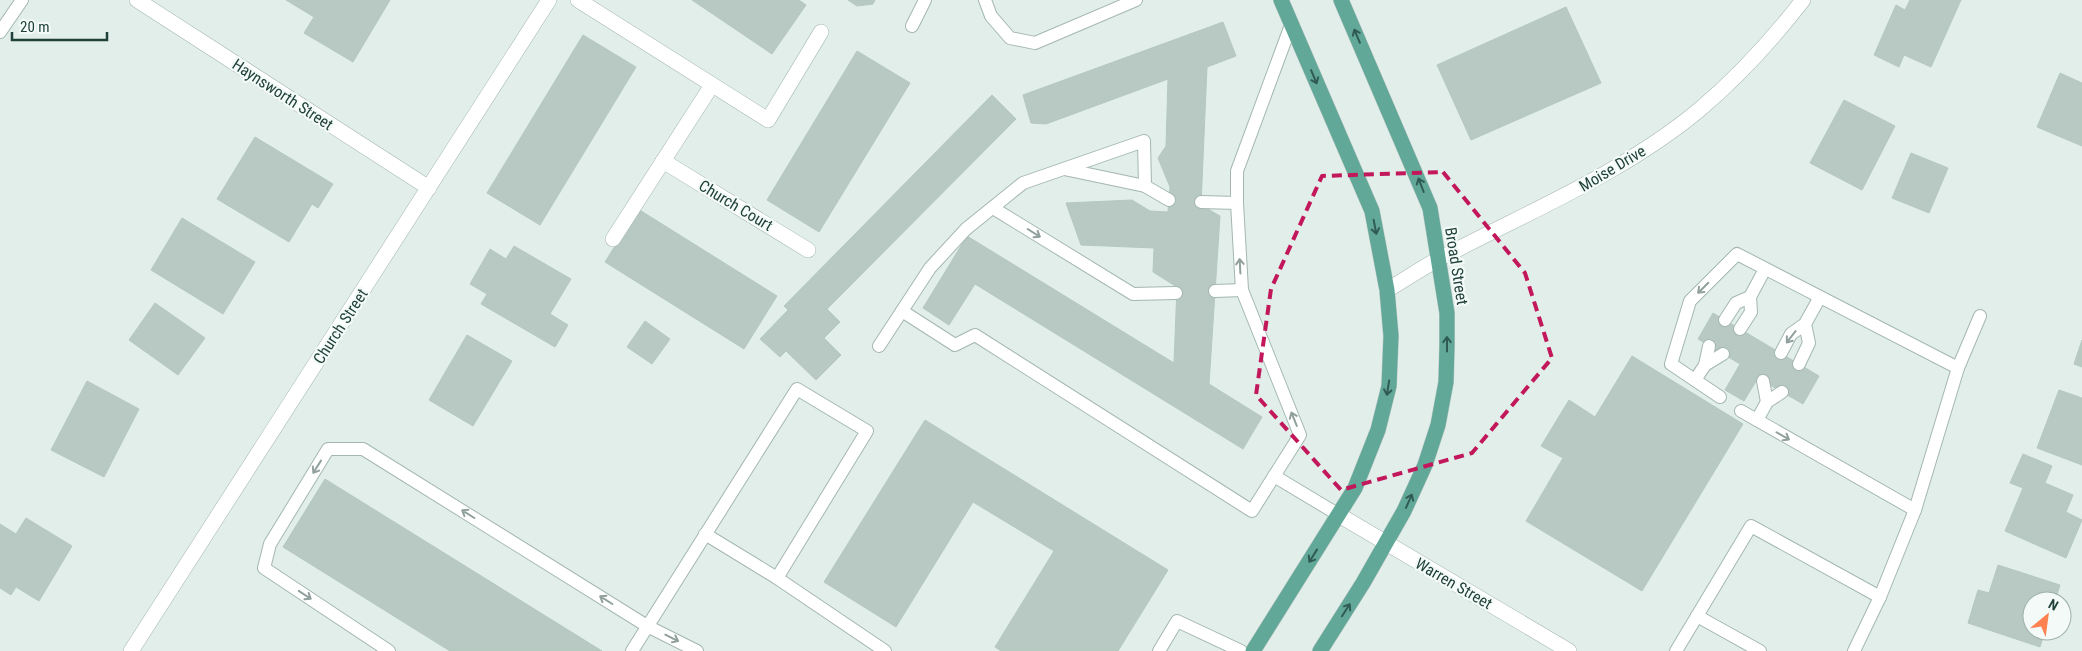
<svg xmlns="http://www.w3.org/2000/svg" width="2082" height="651" font-family="'Roboto Condensed',sans-serif">
<style>
.building{fill:#b7c9c2;stroke:#b4c8c1}
.lines{fill:none;stroke-linecap:round;stroke-linejoin:round}
.service-casing{stroke:#a4b7b1;stroke-width:14}
.minor-casing{stroke:#a4b7b1;stroke-width:16}
.tertiary-casing{stroke:#a4b7b1;stroke-width:16}
.primary-casing{stroke:#c1cac8;stroke-width:16}
.service{stroke:#fff;stroke-width:12}
.minor{stroke:#fff;stroke-width:15}
.tertiary{stroke:#fff;stroke-width:15}
.primary{stroke:#62a899;stroke-width:15}
.oneway{stroke:#305b52}
.oneway2{stroke:#90a09c}
.marked{fill:none;stroke:#c2185b;stroke-width:4;stroke-dasharray:10 6;stroke-linejoin:round}
.labels{text-anchor:middle;stroke-width:4.5;stroke-linejoin:round;paint-order:stroke}
.street-label{font-size:16px;fill:#20413a;stroke:#f3faf7}
</style>
<rect width="100%" height="100%" fill="#e2eee9"/>
<g class="building">
<path d="M286 0H390L353 62 304 33 314 17Z"/>
<path d="M692 0H799L806 5 772 54Z"/>
<path d="M848 0H875L873 4 857 6Z"/>
<path d="M1910 0H1961L1931 67 1904 55 1899 67 1874 55 1896 5 1905 10Z"/>
<path d="M1566 7 1601 83 1471 140 1437 65Z"/>
<path d="M1223 22 1236 56 1207 67 1201 205 1220 216 1209 384 1262 417 1243 449 975 284 949 325 923 308 967 236 1174 363 1177 287 1153 272 1154 248 1081 245 1066 203 1132 200 1150 211 1168 212 1170 187 1158 158 1166 146 1168 79 1046 124 1031 123 1023 95Z"/>
<path d="M583 35 636 67 540 225 487 193Z"/>
<path d="M857 51 910 83 819 232 767 200Z"/>
<path d="M2060 73 2082 83V146L2037 127Z"/>
<path d="M992 95 1016 119 827 309 840 322 824 338 841 355 816 380 786 351 780 357 760 339 788 310 784 306Z"/>
<path d="M1844 100 1895 126 1862 190 1810 163Z"/>
<path d="M255 137 333 184 318 208 312 204 289 242 217 199Z"/>
<path d="M1911 153 1948 168 1929 213 1892 198Z"/>
<path d="M638 209 777 296 744 349 605 262Z"/>
<path d="M182 218 255 262 223 314 151 270Z"/>
<path d="M514 246 571 279 550 314 568 325 555 347 481 304 487 294 470 284 490 249 506 259Z"/>
<path d="M155 303 205 338 178 375 129 340Z"/>
<path d="M1713 313 1819 376 1803 404 1758 378 1744 401 1725 390 1740 364 1698 339Z"/>
<path d="M645 321 670 339 652 364 627 347Z"/>
<path d="M467 335 512 361 473 426 429 400Z"/>
<path d="M2082 340V367L2074 364Z"/>
<path d="M1632 356 1743 424 1642 591 1526 521 1563 458 1541 446 1569 400 1595 417Z"/>
<path d="M87 381 139 409 104 477 51 450Z"/>
<path d="M2059 390 2082 398V465L2037 448Z"/>
<path d="M925 420 1168 570 1118 651H1001L995 647 1054 551 973 502 896 627 824 582Z"/>
<path d="M2023 454 2052 466 2045 483 2073 495 2066 512 2082 520 2066 558 2005 531 2023 488 2010 483Z"/>
<path d="M325 479 602 651H450L283 547Z"/>
<path d="M26 518 72 546 39 601 16 587 11 595 0 588V524L16 534Z"/>
<path d="M1998 565 2060 585 2055 601H2032V631H2045L2040 647 1968 623 1978 590 1989 593Z"/>
</g>
<g class="lines">
<defs>
<g id="service">
<path d="M985 0 991 16 1010 38 1035 43 1136 0"/>
<path d="M912 26 925 0"/>
<path d="M0 32 22 0"/>
<path d="M1064 169 1145 186 1169 200"/>
<path d="M1201 202 1237 203"/>
<path d="M993 208 1133 294 1176 293"/>
<path d="M1215 291 1242 290"/>
<path d="M902 311 955 345 975 335 1252 511 1300 435 1242 290 1237 203V171L1291 25"/>
<path d="M1725 320 1736 303 1750 297"/>
<path d="M1740 329 1751 312 1750 297 1765 269"/>
<path d="M879 346 930 268 966 229 1023 183 1144 141 1145 186"/>
<path d="M1781 353 1791 334 1805 324 1820 297"/>
<path d="M1799 364 1809 343 1805 324"/>
<path d="M1705 365 1723 354"/>
<path d="M1695 380 1705 365 1709 346"/>
<path d="M1763 381 1767 402"/>
<path d="M1720 397 1671 364 1690 301 1737 254 1958 368"/>
<path d="M1741 411 1915 510"/>
<path d="M1757 420 1767 402 1782 392"/>
<path d="M1274 476 1339 515"/>
<path d="M777 578 885 651"/>
<path d="M389 651 264 568 270 544 328 449H363L647 626 697 651"/>
<path d="M632 651 797 389 867 431 777 578 705 534"/>
<path d="M1159 651 1177 621 1241 651"/>
<path d="M1676 651 1697 616"/>
<path d="M1760 651 1697 616 1751 526 1880 597 1915 510 1958 368 1980 316"/>
<path d="M1854 651 1880 597"/>
</g>
<g id="minor">
<path d="M137 0 429 188"/>
<path d="M578 0 768 120 821 32"/>
<path d="M663 161 808 250"/>
<path d="M613 239 712 85"/>
<path d="M1387 290C1405 280 1421 268 1439 259 1527 212 1622 174 1699 110 1738 77 1772 40 1803 0"/>
<path d="M131 651 549 0"/>
</g>
<path id="tertiary" d="M1339 515 1569 651"/>
<g id="primary">
<path d="M1253 651 1355 488 1378 430 1389 386 1391 336 1387 290 1372 211 1281 0"/>
<path d="M1320 651 1363 583 1404 511 1425 465 1438 425 1446 382 1447 345V313L1430 208 1341 0"/>
</g>
</defs>
<use href="#service" class="service-casing"/>
<use href="#minor" class="minor-casing"/>
<use href="#tertiary" class="tertiary-casing"/>
<use href="#primary" class="primary-casing"/>
<use href="#service" class="service"/>
<use href="#minor" class="minor"/>
<use href="#tertiary" class="tertiary"/>
<use href="#primary" class="primary"/>
</g>
<defs><path id="oneway-shaft" d="M-6 0H5M1.5-3L5.5 0L1.5 3" fill="none" stroke-width="1.6" stroke-linecap="round" stroke-linejoin="round" transform="scale(1.25)"/></defs>
<g class="oneway">
<use href="#oneway-shaft" transform="translate(1357 36) rotate(-113)"/>
<use href="#oneway-shaft" transform="translate(1314 77) rotate(67)"/>
<use href="#oneway-shaft" transform="translate(1421 185) rotate(-111)"/>
<use href="#oneway-shaft" transform="translate(1375 227) rotate(79)"/>
<use href="#oneway-shaft" transform="translate(1447 344) rotate(-90)"/>
<use href="#oneway-shaft" transform="translate(1388 388) rotate(99)"/>
<use href="#oneway-shaft" transform="translate(1409 501) rotate(-66)"/>
<use href="#oneway-shaft" transform="translate(1313 556) rotate(122)"/>
<use href="#oneway-shaft" transform="translate(1346 610) rotate(-57)"/>
</g>
<g class="oneway2">
<use href="#oneway-shaft" transform="translate(1034 233) rotate(32)"/>
<use href="#oneway-shaft" transform="translate(1240 266) rotate(-93)"/>
<use href="#oneway-shaft" transform="translate(1703 288) rotate(135)"/>
<use href="#oneway-shaft" transform="translate(1791 337) rotate(128)"/>
<use href="#oneway-shaft" transform="translate(1294 419) rotate(-112)"/>
<use href="#oneway-shaft" transform="translate(1783 436) rotate(30)"/>
<use href="#oneway-shaft" transform="translate(317 467) rotate(122)"/>
<use href="#oneway-shaft" transform="translate(468 514) rotate(-148)"/>
<use href="#oneway-shaft" transform="translate(305 595) rotate(34)"/>
<use href="#oneway-shaft" transform="translate(606 600) rotate(-148)"/>
<use href="#oneway-shaft" transform="translate(672 638) rotate(27)"/>
</g>
<path class="marked" d="M1443 172 1525 273 1552 358 1472 453 1341 490 1256 395 1271 289 1322 176Z"/>
<g class="labels">
<g class="street-label">
<text transform="translate(283 94) rotate(33)" y="6">Haynsworth Street</text>
<text transform="translate(1612 168) rotate(-31)" y="6">Moise Drive</text>
<text transform="translate(736 205) rotate(31)" y="6">Church Court</text>
<text transform="translate(1457 266) rotate(81)" y="6">Broad Street</text>
<text transform="translate(340 326) rotate(-57)" y="6">Church Street</text>
<text transform="translate(1454 583) rotate(30)" y="6">Warren Street</text>
</g>
</g>
<g transform="translate(2047 616) rotate(29)"><circle r="24" fill="#f3faf7" stroke="#9fb0ab"/>
<path d="M0-4L9 19L0 12L-9 19Z" fill="#ff814f"/>
<text y="-8" font-size="14" font-weight="bold" text-anchor="middle" fill="#20413a">N</text>
</g>
<path d="M12 32v8h95v-8" fill="none" stroke="#20413a" stroke-width="2.5"/>
<text x="20" y="32" font-size="15" fill="#20413a" stroke="#f3faf7" stroke-width="4" paint-order="stroke">20 m</text>
</svg>
